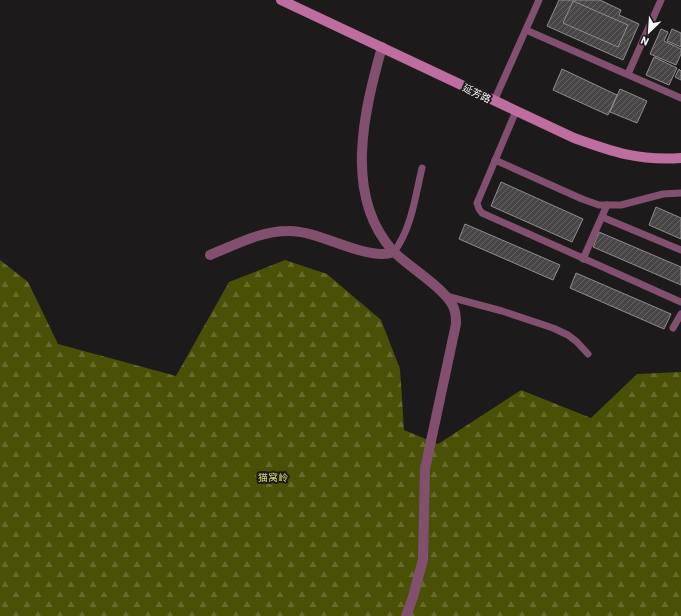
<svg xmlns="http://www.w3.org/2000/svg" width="681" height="616" font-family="Barlow,'Noto Sans SC',sans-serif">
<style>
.forest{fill:url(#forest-firs)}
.building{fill:url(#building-hatch);stroke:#908d8e}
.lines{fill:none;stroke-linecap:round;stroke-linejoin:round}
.lane{stroke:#82506e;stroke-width:7}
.street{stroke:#82506e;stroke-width:10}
.secondary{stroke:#bd6d9e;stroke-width:10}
.labels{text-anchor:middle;stroke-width:4;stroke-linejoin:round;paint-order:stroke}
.street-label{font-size:10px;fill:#f6f4f5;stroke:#1d1a1c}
.park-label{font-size:10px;fill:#cedd68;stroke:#1d1a1c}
</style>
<defs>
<pattern id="forest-firs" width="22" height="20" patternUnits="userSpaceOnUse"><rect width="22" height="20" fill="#4a5107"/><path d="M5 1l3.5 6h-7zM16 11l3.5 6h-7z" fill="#656b2c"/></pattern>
<pattern id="building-hatch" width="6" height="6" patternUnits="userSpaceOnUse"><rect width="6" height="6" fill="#494648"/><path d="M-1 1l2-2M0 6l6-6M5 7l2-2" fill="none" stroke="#646163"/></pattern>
</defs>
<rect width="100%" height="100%" fill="#1d1a1c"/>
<path class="forest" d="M0 260 28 282 58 344 176 376 229 282 285 260 327 274 381 320 400 369 404 430 438 444 521 390 591 418 637 374 681 372V616H0Z"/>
<g class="building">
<path d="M559 0H600L621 10 619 15 639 24 623 60 547 26Z"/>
<path d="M573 1 628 25 618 47 563 23Z"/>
<path d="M661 29 668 32 664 41 681 49V54L676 65 650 54Z"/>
<path d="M672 29 681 33V47L667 41Z"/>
<path d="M654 57 677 68 669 85 646 75Z"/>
<path d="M562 69 617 95 608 115 553 90Z"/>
<path d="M679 69 681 71V80L675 77Z"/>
<path d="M620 89 647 101 637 123 610 112Z"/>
<path d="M501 182 583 219 572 242 491 206Z"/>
<path d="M656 207 681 218V239L649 225Z"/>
<path d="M465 224 560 265 553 280 459 239Z"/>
<path d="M599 232 681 267V285L593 247Z"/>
<path d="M576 273 671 314 664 329 570 288Z"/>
</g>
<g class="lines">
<g class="lane">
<path d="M526 30 681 98"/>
<path d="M628 74 661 0"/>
<path d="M494 101 539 0"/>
<path d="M516 111 477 203 479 209 482 213 681 302"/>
<path d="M495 160 582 199 599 205H621L663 194 681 193"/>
<path d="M602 217 681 250"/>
<path d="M394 252C412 227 415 197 422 168"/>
<path d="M583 259 607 205"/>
<path d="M446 296 502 311 553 328 568 335 577 342 588 354"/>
<path d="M673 328 681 314"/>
</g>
<g class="street">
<path d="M382 47C364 111 343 196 393 251 408 267 452 292 455 312 456 316 456 321 456 324L425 469 423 559 413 597 406 616"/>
<path d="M210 255C235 245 260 231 288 231 320 230 366 262 394 252"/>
</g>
<path class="secondary" d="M281 0 574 138C613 152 639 161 681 158"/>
</g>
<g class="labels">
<g class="street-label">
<text transform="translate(477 93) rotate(26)" y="4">延芳路</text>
</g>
<g class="park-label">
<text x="273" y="481">猫窝岭</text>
</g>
</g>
<g transform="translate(649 32) rotate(205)" stroke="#1d1a1c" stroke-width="3" paint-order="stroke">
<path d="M0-3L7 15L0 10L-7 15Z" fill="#f6f4f5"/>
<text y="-6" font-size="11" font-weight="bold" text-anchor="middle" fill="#f6f4f5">N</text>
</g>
</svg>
